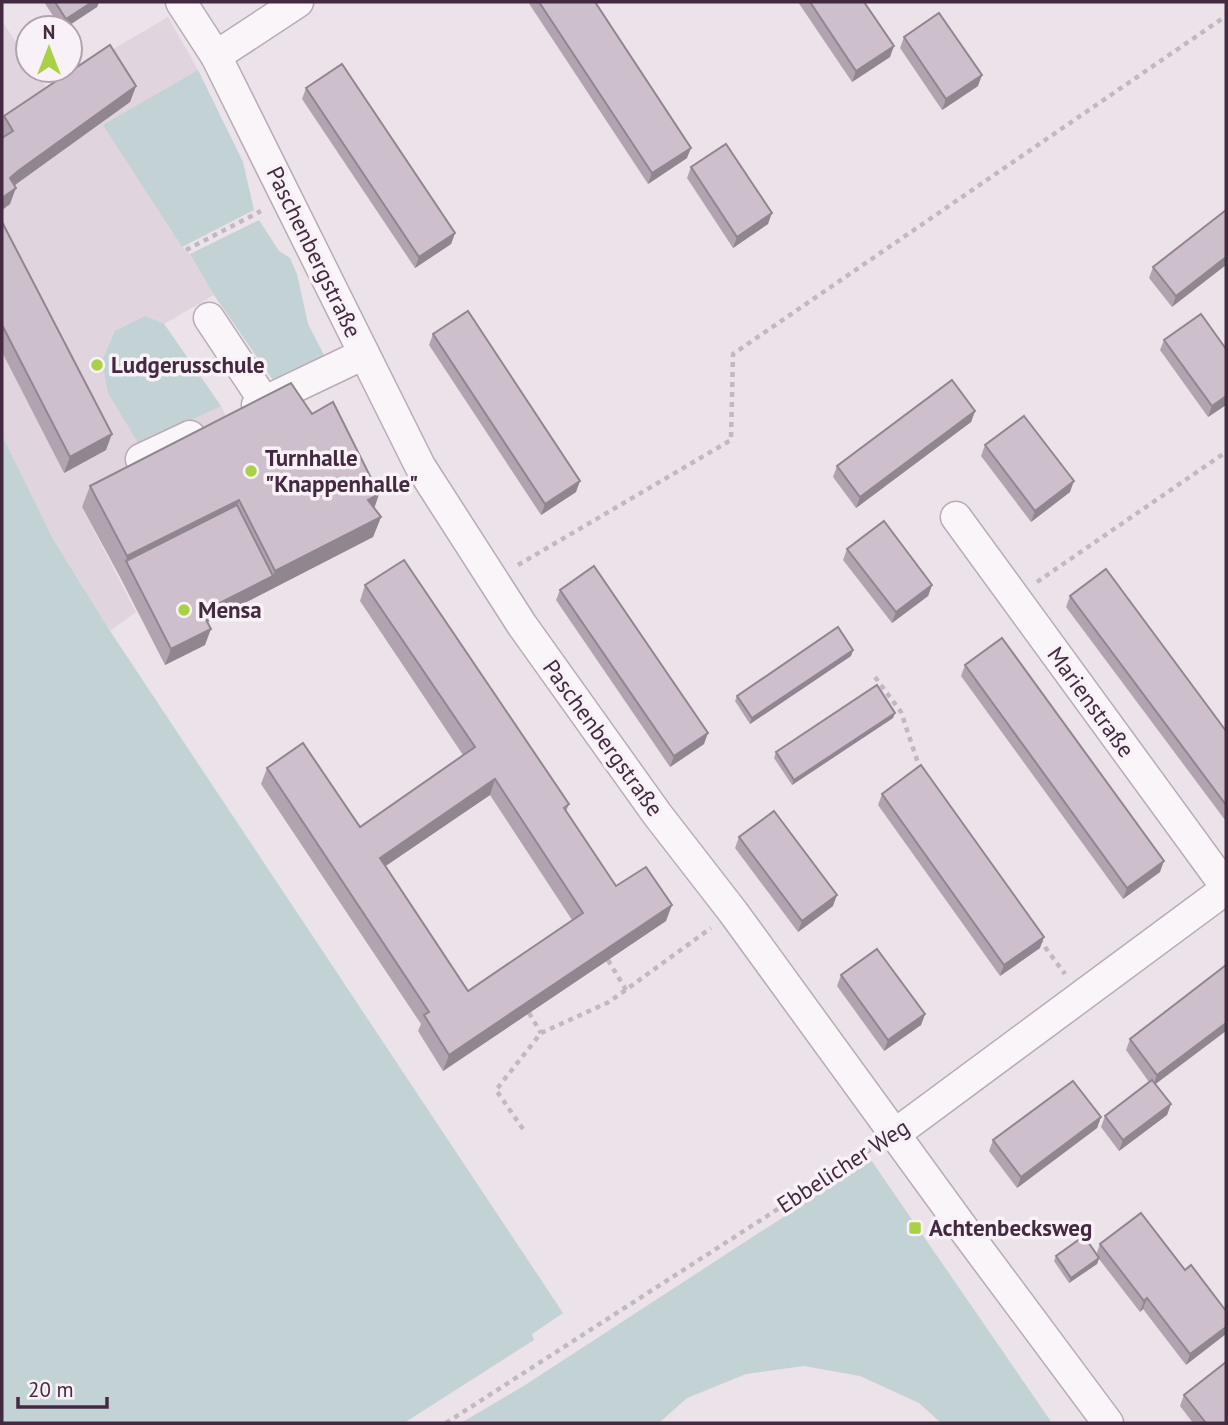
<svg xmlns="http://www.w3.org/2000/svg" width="1228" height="1425" font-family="'PT Sans',sans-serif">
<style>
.built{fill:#e0d4df}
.green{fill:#c3d2d5}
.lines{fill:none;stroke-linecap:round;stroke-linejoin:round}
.minor-casing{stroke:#b9abb7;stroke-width:33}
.path{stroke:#c2b8c2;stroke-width:4.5;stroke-dasharray:5 5;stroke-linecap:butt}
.minor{stroke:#f9f5f9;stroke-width:30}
.wall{fill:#b1a4b0;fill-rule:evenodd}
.shaded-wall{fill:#908690}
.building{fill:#cebfcd;stroke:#908690;stroke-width:2;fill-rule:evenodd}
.poi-dot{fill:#a9d146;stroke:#f8f2f8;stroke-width:2.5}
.labels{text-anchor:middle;stroke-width:7;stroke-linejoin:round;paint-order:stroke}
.street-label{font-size:23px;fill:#432a41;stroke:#f8f2f8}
.poi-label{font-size:23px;font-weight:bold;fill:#432a41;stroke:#f8f2f8;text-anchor:start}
</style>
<rect width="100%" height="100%" fill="#ebe2ea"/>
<path class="built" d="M168 17 198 70 104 125 182 247 190 254 214 295 164 324 221 406 232 428 81 506 136 612 110 631 53 539 2 435V21L28 61V70H34L47 88Z"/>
<g class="green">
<path d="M198 70 243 162 254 210 182 247 103 125Z"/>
<path d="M259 220 279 251 290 258 297 274 308 324 327 361 277 386 214 295 190 254Z"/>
<path d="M145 316 164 324 221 406 139 444 108 393 102 361 115 331Z"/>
<path d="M2 435 53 539 110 631 563 1313 532 1334 534 1340 404 1423H2Z"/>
<path d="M871 1160 1052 1423H941L919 1403 860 1376 804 1366 746 1374 687 1398 659 1423H461L522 1387Z"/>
</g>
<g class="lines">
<defs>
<g id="minor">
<path d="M181 2 216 56 420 466 522 625 657 814 733 912 968 1235 1108 1423"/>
<path d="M216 56 298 2"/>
<path d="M209 318 264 401"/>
<path d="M257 405 364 354"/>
<path d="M141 459 190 436"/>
<path d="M956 517 1226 887"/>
<path d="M895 1134 1226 889"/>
</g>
</defs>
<use href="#minor" class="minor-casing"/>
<g class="path">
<path d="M186 250 261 211"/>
<path d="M518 565 731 440 733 354 1226 16"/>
<path d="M1037 582 1226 452"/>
<path d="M875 677 901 712 921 772"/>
<path d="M1039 939 1065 974"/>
<path d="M608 960 626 990"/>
<path d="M529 1013 541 1033"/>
<path d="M523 1129 496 1090 541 1033 609 1002 711 928"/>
<path d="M446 1423 871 1149"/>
</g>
<use href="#minor" class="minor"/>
</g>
<g class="wall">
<path d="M44 2H99L97 7 65 28H61Z"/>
<path d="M528 2H595L687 158 648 184Z"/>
<path d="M798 2H864L890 57 852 82Z"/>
<path d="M904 37 978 86 942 110 900 48Z"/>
<path d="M136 86 130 102 15 185 10 204 2 210V124L4 116Z"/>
<path d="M306 88 455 233 451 244 415 268 302 99Z"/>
<path d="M691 167 768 224 733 248 687 178Z"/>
<path d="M1226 210 1172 307 1149 278 1153 267Z"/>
<path d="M2 222 106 450 64 473 2 352Z"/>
<path d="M433 334 576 492 541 515 429 345Z"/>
<path d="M1164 340 1226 405 1208 417 1160 350Z"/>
<path d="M975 411 971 422 856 508 833 477 837 466Z"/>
<path d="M312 414 379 494 374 508 381 517 373 537 207 622 205 645 165 665 120 577 82 507 90 486Z"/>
<path d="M985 445 1070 492 1031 522 981 456Z"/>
<path d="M847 549 932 585 928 596 892 623 843 560Z"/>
<path d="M365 585 569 804 566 812 616 886 666 921 443 1071 418 1031 421 1024 261 784 267 768 360 827 463 755 360 601ZM490 795 572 920 468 991 385 866Z"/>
<path d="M560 590 704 744 670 767 556 600Z"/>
<path d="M1070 596 1226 731V819L1225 820 1066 607Z"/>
<path d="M853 650 851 656 750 724 735 701 737 696Z"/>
<path d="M965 665 1160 872 1123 899 961 676Z"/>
<path d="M893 718 792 785 774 758 776 752Z"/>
<path d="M882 794 1040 948 1000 976 878 805Z"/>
<path d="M739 837 833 906 798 932 735 848Z"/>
<path d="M1226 965 1156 1084 1171 1104 1167 1115 1119 1151 1101 1127 1105 1116 1149 1082 1126 1050 1130 1039Z"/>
<path d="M841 975 925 1014 921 1025 884 1051 837 986Z"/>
<path d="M1101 1117 1097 1128 1017 1188 989 1151 993 1140Z"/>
<path d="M1100 1244 1185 1270 1226 1311 1186 1365 1143 1309 1140 1312 1099 1259 1097 1264 1069 1283 1054 1261 1056 1256 1096 1255Z"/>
<path d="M1184 1395 1226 1423H1193L1180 1406Z"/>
</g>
<g class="shaded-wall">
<path d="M92 2H99L97 7 65 28H63L66 19Z"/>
<path d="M894 46 890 57 852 82 856 71Z"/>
<path d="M982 75 978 86 942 110 946 99Z"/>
<path d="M136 86 130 102 12 187 10 178 18 171Z"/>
<path d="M691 148 687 158 648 184 652 173Z"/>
<path d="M16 188 10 204 2 210V198Z"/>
<path d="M772 213 768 224 733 248 737 237Z"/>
<path d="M455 233 451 244 415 268 419 257Z"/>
<path d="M1226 257V265L1172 307 1176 296Z"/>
<path d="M1226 396V405L1208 417 1212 406Z"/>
<path d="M975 411 971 422 856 508 860 497Z"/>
<path d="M112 434 106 450 64 473 70 457Z"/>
<path d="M580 481 576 492 541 515 545 504Z"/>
<path d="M1074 481 1070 492 1031 522 1035 511Z"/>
<path d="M379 494 372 515 368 500Z"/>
<path d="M239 500 231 521 126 561 127 556Z"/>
<path d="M381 517 373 537 196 628 202 612 273 576 275 571Z"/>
<path d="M932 585 928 596 892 623 896 612Z"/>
<path d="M211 629 205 645 165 665 171 649Z"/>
<path d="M853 650 851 656 750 724 752 718Z"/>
<path d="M895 713 893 718 792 785 794 780Z"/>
<path d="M708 733 704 744 670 767 674 756Z"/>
<path d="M495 779 490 795 374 874 380 858Z"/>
<path d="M1164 861 1160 872 1123 899 1127 888Z"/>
<path d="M837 895 833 906 798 932 802 921Z"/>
<path d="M672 905 666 921 443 1071 449 1055Z"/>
<path d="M1044 937 1040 948 1000 976 1004 965Z"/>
<path d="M925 1014 921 1025 884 1051 888 1040Z"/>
<path d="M1226 1023V1031L1153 1086 1157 1075Z"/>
<path d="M1171 1104 1167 1115 1119 1151 1123 1140Z"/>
<path d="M1101 1117 1097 1128 1017 1188 1021 1177Z"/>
<path d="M1099 1258 1097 1264 1069 1283 1071 1278Z"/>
<path d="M1147 1298 1143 1309 1140 1312 1144 1301Z"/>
<path d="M1226 1327V1334L1186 1365 1190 1354Z"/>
</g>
<g class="building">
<path d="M55 2H92L66 19Z"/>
<path d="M539 2H595L691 148 652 173Z"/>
<path d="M810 2H864L894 46 856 71Z"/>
<path d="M939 13 982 75 946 99 904 37Z"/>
<path d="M110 45 136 86 18 171 10 178 16 188 2 198V138L13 131 4 116Z"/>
<path d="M342 64 455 233 419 257 306 88Z"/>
<path d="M726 144 772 213 737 237 691 167Z"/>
<path d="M1226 210V257L1176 296 1153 267Z"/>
<path d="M2 222 112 434 70 457 2 325Z"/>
<path d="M468 311 580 481 545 504 433 334Z"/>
<path d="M1201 314 1226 349V396L1212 406 1164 340Z"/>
<path d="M952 380 975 411 860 497 837 466Z"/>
<path d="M291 383 312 414 333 402 379 494 368 500 381 517 275 571 239 500 127 556 90 486Z"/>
<path d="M1024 416 1074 481 1035 511 985 445Z"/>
<path d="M237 505 273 576 202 612 211 629 171 649 126 561Z"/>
<path d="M884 521 932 585 896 612 847 549Z"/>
<path d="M404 560 569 804 564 808 616 886 646 867 672 905 449 1055 424 1015 429 1012 267 768 303 743 360 827 475 747 365 585ZM495 779 583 913 468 991 380 858Z"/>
<path d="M594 566 708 733 674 756 560 590Z"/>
<path d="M1106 569 1226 731V805L1070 596Z"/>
<path d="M838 627 853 650 752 718 737 696Z"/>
<path d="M1002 638 1164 861 1127 888 965 665Z"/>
<path d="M877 685 895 713 794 780 776 752Z"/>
<path d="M921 765 1044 937 1004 965 882 794Z"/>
<path d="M774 811 837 895 802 921 739 837Z"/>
<path d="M877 949 925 1014 888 1040 841 975Z"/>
<path d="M1226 965V1023L1157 1075 1130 1039Z"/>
<path d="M1152 1080 1171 1104 1123 1140 1105 1116Z"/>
<path d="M1073 1081 1101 1117 1021 1177 993 1140Z"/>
<path d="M1141 1213 1185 1270 1191 1265 1226 1311V1327L1190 1354 1147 1298 1144 1301 1100 1244Z"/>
<path d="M1084 1236 1099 1258 1071 1278 1056 1256Z"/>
<path d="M1226 1362V1423H1206L1184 1395Z"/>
</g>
<g class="poi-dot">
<circle cx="97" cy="365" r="7"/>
<circle cx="251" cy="471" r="7"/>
<circle cx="184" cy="610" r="7"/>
<rect x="908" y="1221" width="14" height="14" rx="3.5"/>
</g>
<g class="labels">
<g class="street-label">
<text transform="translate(314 252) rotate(64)" y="8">Paschenbergstraße</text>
<text transform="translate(1091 702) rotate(54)" y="8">Marienstraße</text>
<text transform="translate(603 738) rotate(54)" y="8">Paschenbergstraße</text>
<text transform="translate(843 1166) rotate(-33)" y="8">Ebbelicher Weg</text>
</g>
<g class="poi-label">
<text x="111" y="373">Ludgerusschule</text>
<text x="265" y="466">Turnhalle<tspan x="265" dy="26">"Knappenhalle"</tspan></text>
<text x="198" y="618">Mensa</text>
<text x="929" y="1236">Achtenbecksweg</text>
</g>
</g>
<rect width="1228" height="1425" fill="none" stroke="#432a41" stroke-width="7"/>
<g transform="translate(49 49)"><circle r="33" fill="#f8f2f8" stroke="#b0a2af" stroke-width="2"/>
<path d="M0-5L12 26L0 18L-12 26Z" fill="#a9d146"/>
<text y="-10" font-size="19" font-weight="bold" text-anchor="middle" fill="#432a41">N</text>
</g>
<path d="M18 1397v10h89v-10" fill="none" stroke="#432a41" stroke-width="3.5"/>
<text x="28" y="1397" font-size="21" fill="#432a41" stroke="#f8f2f8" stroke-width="5" paint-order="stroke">20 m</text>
</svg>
